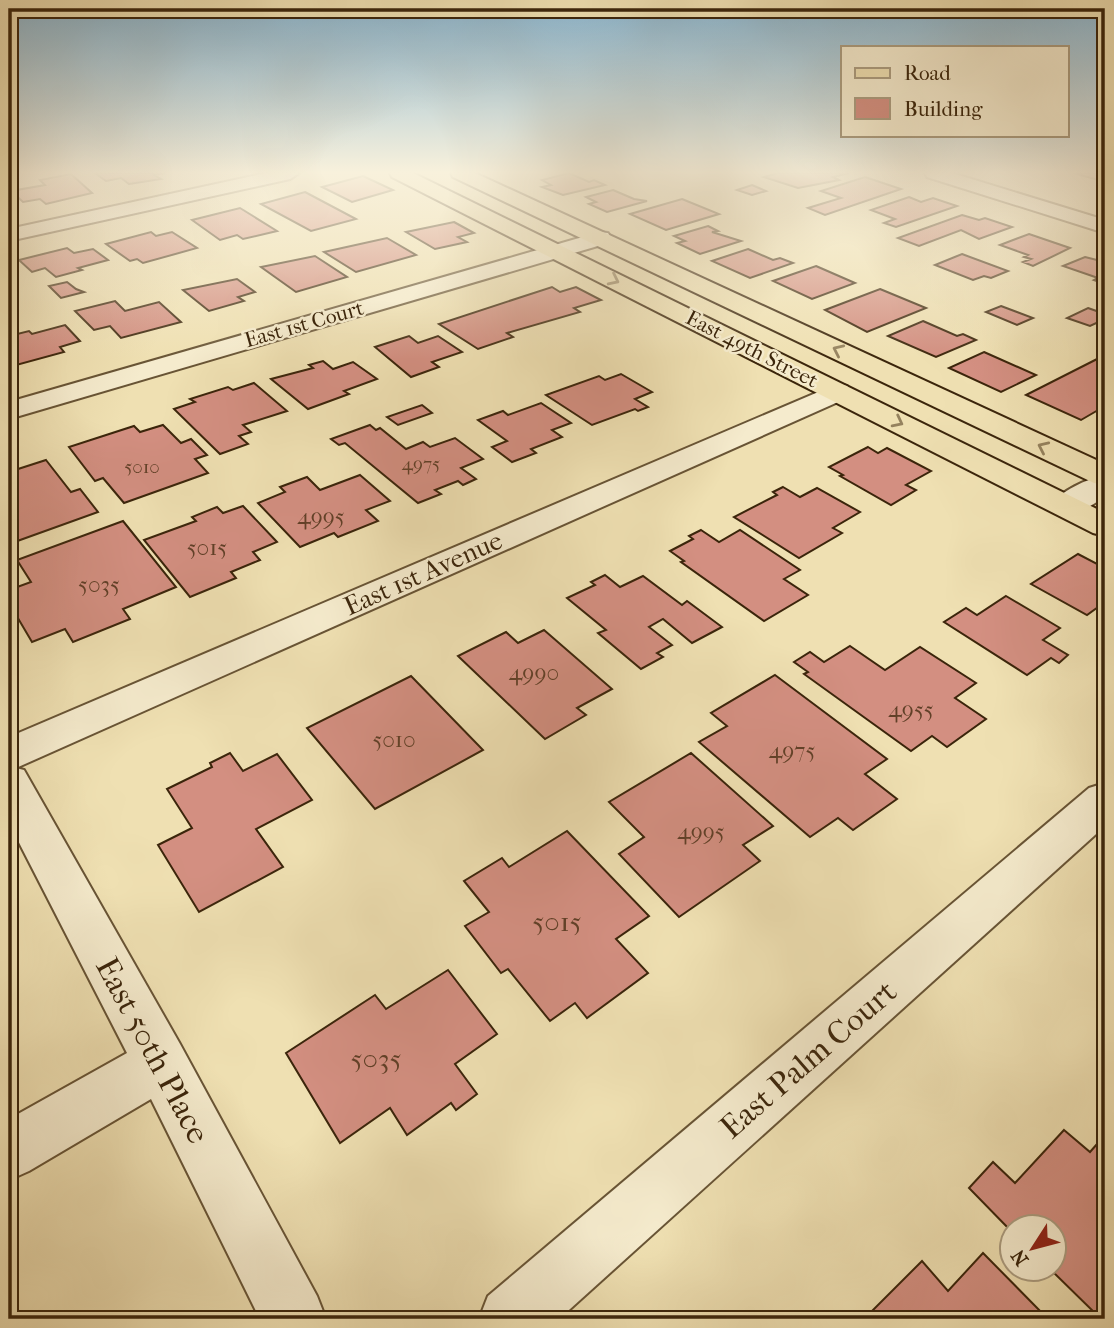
<svg xmlns="http://www.w3.org/2000/svg" width="1114" height="1328" font-family="'IM FELL French Canon',serif">
<style>
.building{fill:#d38f81;stroke:#3b250b;stroke-width:2}
.lines{fill:none;stroke-linecap:round;stroke-linejoin:round}
.street-casing{stroke:#685435;stroke-width:4}
.primary-casing{stroke:#3b250b;stroke-width:4}
.street{fill:#f5ebcd;fill-rule:evenodd}
.primary{fill:#efe0b2;fill-rule:evenodd}
.oneway{stroke:#95825e}
.labels{text-anchor:middle;stroke-width:5;stroke-linejoin:round;paint-order:stroke}
.far-number-label{font-size:19px;fill:#614028}
.far-street-label{font-size:21px;fill:#3b250b;stroke:#f5ebcd}
.number-label{font-size:23px;fill:#614028}
.street-label{font-size:26px;fill:#3b250b;stroke:#f5ebcd}
.near-number-label{font-size:28px;fill:#614028}
.near-street-label{font-size:32px;fill:#3b250b;stroke:#f5ebcd}
</style>
<rect width="100%" height="100%" fill="#efe0b2"/>
<filter id="stains"><feTurbulence type="fractalNoise" baseFrequency=".00286" numOctaves="4"/><feColorMatrix values="0 0 0 0 .2 0 0 0 0 .09 0 0 0 0 .02 0 0 0 .5 -.17"/></filter>
<radialGradient id="worn" r=".72"><stop offset=".6" stop-color="#630" stop-opacity="0"/><stop offset="1" stop-color="#630" stop-opacity=".3"/></radialGradient>
<g class="building">
<path d="M95 173H165L154 175 161 179 129 184 121 178 106 181Z"/>
<path d="M569 173 589 182 594 180 605 185 563 195 542 187 551 185 542 180Z"/>
<path d="M778 173H849L833 177 839 180 798 188 764 177Z"/>
<path d="M1074 173H1105V182Z"/>
<path d="M71 174 92 193 46 204 40 199 23 202 11 191 45 185 40 180Z"/>
<path d="M363 176 393 190 352 202 322 187Z"/>
<path d="M865 177 901 189 825 215 808 208 841 198 821 191Z"/>
<path d="M752 185 766 191 752 195 737 190Z"/>
<path d="M613 190 634 199 647 201 607 212 589 204 596 202 586 197Z"/>
<path d="M305 192 356 219 311 231 261 204Z"/>
<path d="M909 197 921 202 933 198 957 206 896 227 884 223 895 219 871 210Z"/>
<path d="M682 199 719 214 666 230 630 214Z"/>
<path d="M240 208 277 231 243 239 237 235 220 240 192 220Z"/>
<path d="M962 215 979 220 985 218 1012 227 979 239 961 230 919 246 898 238Z"/>
<path d="M454 222 474 233 458 237 467 242 435 249 406 232Z"/>
<path d="M708 226 718 231 712 232 741 241 700 254 677 243 685 241 674 236Z"/>
<path d="M151 232 156 236 172 232 197 248 143 263 137 259 130 261 106 244Z"/>
<path d="M1029 234 1070 248 1033 266 1023 262 1031 259 1024 257 1028 255 1000 245Z"/>
<path d="M387 238 416 255 356 272 324 252Z"/>
<path d="M67 248 74 253 93 249 108 260 78 268 82 270 56 277 45 268 32 272 19 260Z"/>
<path d="M748 249 773 260 780 258 793 263 750 278 712 261Z"/>
<path d="M962 254 1008 271 991 278 984 276 973 280 935 265Z"/>
<path d="M315 256 347 277 296 292 261 267Z"/>
<path d="M1085 257 1105 262V284L1094 280 1098 278 1063 266Z"/>
<path d="M816 266 855 283 812 299 773 281Z"/>
<path d="M237 279 255 292 238 297 244 301 209 311 183 290Z"/>
<path d="M67 282 76 289 84 292 61 298 49 286Z"/>
<path d="M552 287 560 292 576 287 601 300 574 308 580 312 507 333 513 337 478 349 439 324Z"/>
<path d="M880 289 926 308 867 332 825 310Z"/>
<path d="M115 301 125 311 159 302 181 322 121 338 110 326 94 330 75 311Z"/>
<path d="M1001 306 1033 318 1017 325 986 312Z"/>
<path d="M1088 308 1105 314V319L1090 326 1067 318Z"/>
<path d="M923 321 957 336 963 334 976 340 936 357 888 336Z"/>
<path d="M65 325 80 341 60 347 64 352 9 367V336L29 331 32 334Z"/>
<path d="M409 336 418 343 438 336 462 352 432 362 439 367 411 377 375 347Z"/>
<path d="M984 352 1036 375 1001 392 949 368Z"/>
<path d="M1105 355V406L1081 420 1026 395Z"/>
<path d="M323 361 333 369 353 362 377 379 344 391 349 394 308 409 271 379 313 368 309 365Z"/>
<path d="M621 374 652 392 635 399 648 407 638 411 635 409 592 425 546 395 599 376 605 380Z"/>
<path d="M254 383 287 411 243 425 251 432 239 436 248 444 220 454 174 409 195 402 190 399 228 387 233 390Z"/>
<path d="M541 403 571 423 552 430 562 437 531 449 536 453 512 462 492 447 507 441 478 420 503 411 508 415Z"/>
<path d="M422 405 432 413 398 425 387 417Z"/>
<path d="M163 425 181 443 191 439 207 455 195 459 208 473 124 503 103 478 95 481 69 447 134 426 140 432Z"/>
<path d="M370 425 376 430 380 428 406 449 423 442 430 447 455 438 483 459 461 468 476 479 463 485 458 481 435 490 441 494 418 503 345 443 339 445 331 439Z"/>
<path d="M868 447 878 453 887 448 931 471 906 485 916 490 891 505 840 476 843 475 829 467Z"/>
<path d="M46 460 71 492 80 489 98 512 9 544V463L13 462 18 469Z"/>
<path d="M360 475 390 501 366 510 378 521 338 537 334 533 300 547 258 503 285 492 280 487 307 477 320 490Z"/>
<path d="M783 487 800 497 817 488 860 512 833 528 842 533 799 558 734 517 777 495 773 492Z"/>
<path d="M243 506 277 542 253 552 260 560 231 572 236 578 190 597 144 540 196 521 192 517 217 507 223 513Z"/>
<path d="M123 521 176 587 123 609 130 619 73 642 65 629 32 642 9 603V590L31 582 17 560Z"/>
<path d="M701 530 719 542 740 530 800 570 784 579 808 595 764 621 681 562 684 561 670 551 693 539 689 536Z"/>
<path d="M1078 554 1105 568V602L1087 615 1031 584Z"/>
<path d="M605 575 620 587 643 576 682 605 687 601 722 627 692 643 663 619 649 627 672 645 657 653 663 657 641 669 598 633 606 630 567 598 595 585 591 582Z"/>
<path d="M1006 596 1060 628 1043 640 1068 655 1059 663 1051 658 1027 675 944 622 966 608 977 615Z"/>
<path d="M544 630 612 689 577 708 586 715 545 739 458 656 506 632 518 643Z"/>
<path d="M850 646 885 670 920 647 976 683 955 698 986 719 947 747 932 736 911 751 804 674 808 672 794 662 810 652 824 662Z"/>
<path d="M775 675 887 759 865 774 897 799 853 830 838 818 810 837 699 742 727 726 711 713Z"/>
<path d="M411 676 483 750 375 809 307 728Z"/>
<path d="M230 753 243 771 277 754 312 800 256 829 283 867 199 912 158 845 192 828 167 789 212 767 210 763Z"/>
<path d="M691 753 773 826 743 845 760 861 679 917 619 854 644 837 609 802Z"/>
<path d="M567 831 649 916 616 939 648 973 587 1018 575 1003 550 1021 508 969 501 973 465 926 489 912 464 881 502 858 509 867Z"/>
<path d="M448 970 497 1034 455 1064 477 1094 456 1110 451 1103 407 1135 390 1108 340 1143 286 1053 375 995 386 1009Z"/>
<path d="M1064 1130 1090 1152 1105 1135V1319H1101L1049 1268H1054V1226H1012V1232L969 1188 993 1162 1015 1183Z"/>
<path d="M983 1253 1048 1319H864L922 1261 948 1291Z"/>
</g>
<g class="lines">
<defs>
<g id="street">
<path d="M266 173H299L290 179 9 241V229Z"/>
<path d="M925 173H952L1105 220V233L927 177Z"/>
<path d="M600 232 608 233 611 238 608 243 9 419V402Z"/>
<path d="M837 384 847 386 851 392 847 398 16 768 24 770 180 1044 317 1296 326 1319H260L151 1099 29 1171 9 1180V1119L127 1053 9 823V737Z"/>
<path d="M1105 475V497C1088 507 1075 518 1055 513L1050 506C1060 491 1087 479 1105 475Z"/>
<path d="M1105 783V826L559 1319H479L488 1296 1089 788Z"/>
</g>
<g id="primary">
<path d="M390 173H413L1105 513V536L1093 533 392 177Z"/>
<path d="M451 173H475L1105 464V485L1094 483 453 177Z"/>
</g>
</defs>
<use href="#street" class="street-casing"/>
<use href="#primary" class="primary-casing"/>
<use href="#street" class="street"/>
<use href="#primary" class="primary"/>
</g>
<defs><path id="oneway-chevron" d="M-2-3.5L2.5 0L-2 3.5" fill="none" stroke-width="1.6" stroke-linecap="round" stroke-linejoin="round" transform="scale(1.75)"/></defs>
<g class="oneway">
<use href="#oneway-chevron" transform="translate(614 280) rotate(26)"/>
<use href="#oneway-chevron" transform="translate(838 350) rotate(-155)"/>
<use href="#oneway-chevron" transform="translate(898 422) rotate(27)"/>
<use href="#oneway-chevron" transform="translate(1043 447) rotate(-155)"/>
</g>
<linearGradient id="sky" x2="0" y2="1"><stop stop-color="#89b7d3"/><stop offset="0.48" stop-color="#f8f1dc"/><stop offset="1" stop-color="#f8f1dc" stop-opacity="0"/></linearGradient>
<rect width="1114" height="359" fill="url(#sky)"/>
<g class="labels">
<g class="far-number-label">
<text x="421" y="470">4975</text>
<text x="142" y="473">5010</text>
</g>
<g class="far-street-label">
<text transform="translate(304 324) rotate(-16)" y="7">East 1st Court</text>
<text transform="translate(752 349) rotate(27)" y="7">East 49th Street</text>
</g>
<g class="number-label">
<text x="321" y="524">4995</text>
<text x="207" y="555">5015</text>
<text x="99" y="592">5035</text>
<text x="534" y="680">4990</text>
<text x="911" y="717">4955</text>
<text x="394" y="747">5010</text>
<text x="792" y="758">4975</text>
<text x="701" y="839">4995</text>
</g>
<g class="street-label">
<text transform="translate(423 573) rotate(-24)" y="9">East 1st Avenue</text>
</g>
<g class="near-number-label">
<text x="557" y="931">5015</text>
<text x="376" y="1068">5035</text>
</g>
<g class="near-street-label">
<text transform="translate(153 1050) rotate(62)" y="11">East 50th Place</text>
<text transform="translate(808 1059) rotate(-41)" y="11">East Palm Court</text>
</g>
</g>
<rect width="1114" height="1328" fill="none" stroke="#efe0b2" stroke-width="35"/>
<rect x="10" y="10" width="1093" height="1307" fill="none" stroke="#3b250b" stroke-width="3.5"/>
<rect x="18" y="18" width="1079" height="1293" fill="none" stroke="#3b250b" stroke-width="2"/>
<rect x="841" y="46" width="228" height="91" fill="#f5ebcd" stroke="#ab9c7f" stroke-width="2"/>
<rect x="855" y="68" width="35" height="10" fill="#efe0b2" stroke="#ab9c7f" stroke-width="2"/>
<text x="904" y="80" font-size="21" fill="#3b250b">Road</text>
<rect x="855" y="98" width="35" height="21" fill="#d38f81" stroke="#ab9c7f" stroke-width="2"/>
<text x="904" y="116" font-size="21" fill="#3b250b">Building</text>
<g transform="translate(1033 1248) rotate(234)"><circle r="33" fill="#f5ebcd" stroke="#ab9c7f" stroke-width="2"/>
<path d="M0-5L12 26L0 18L-12 26Z" fill="#8f2418"/>
<text y="-10" font-size="19" font-weight="bold" text-anchor="middle" fill="#3b250b">N</text>
</g>
<rect width="100%" height="100%" filter="url(#stains)"/>
<rect width="100%" height="100%" fill="url(#worn)"/>
</svg>
